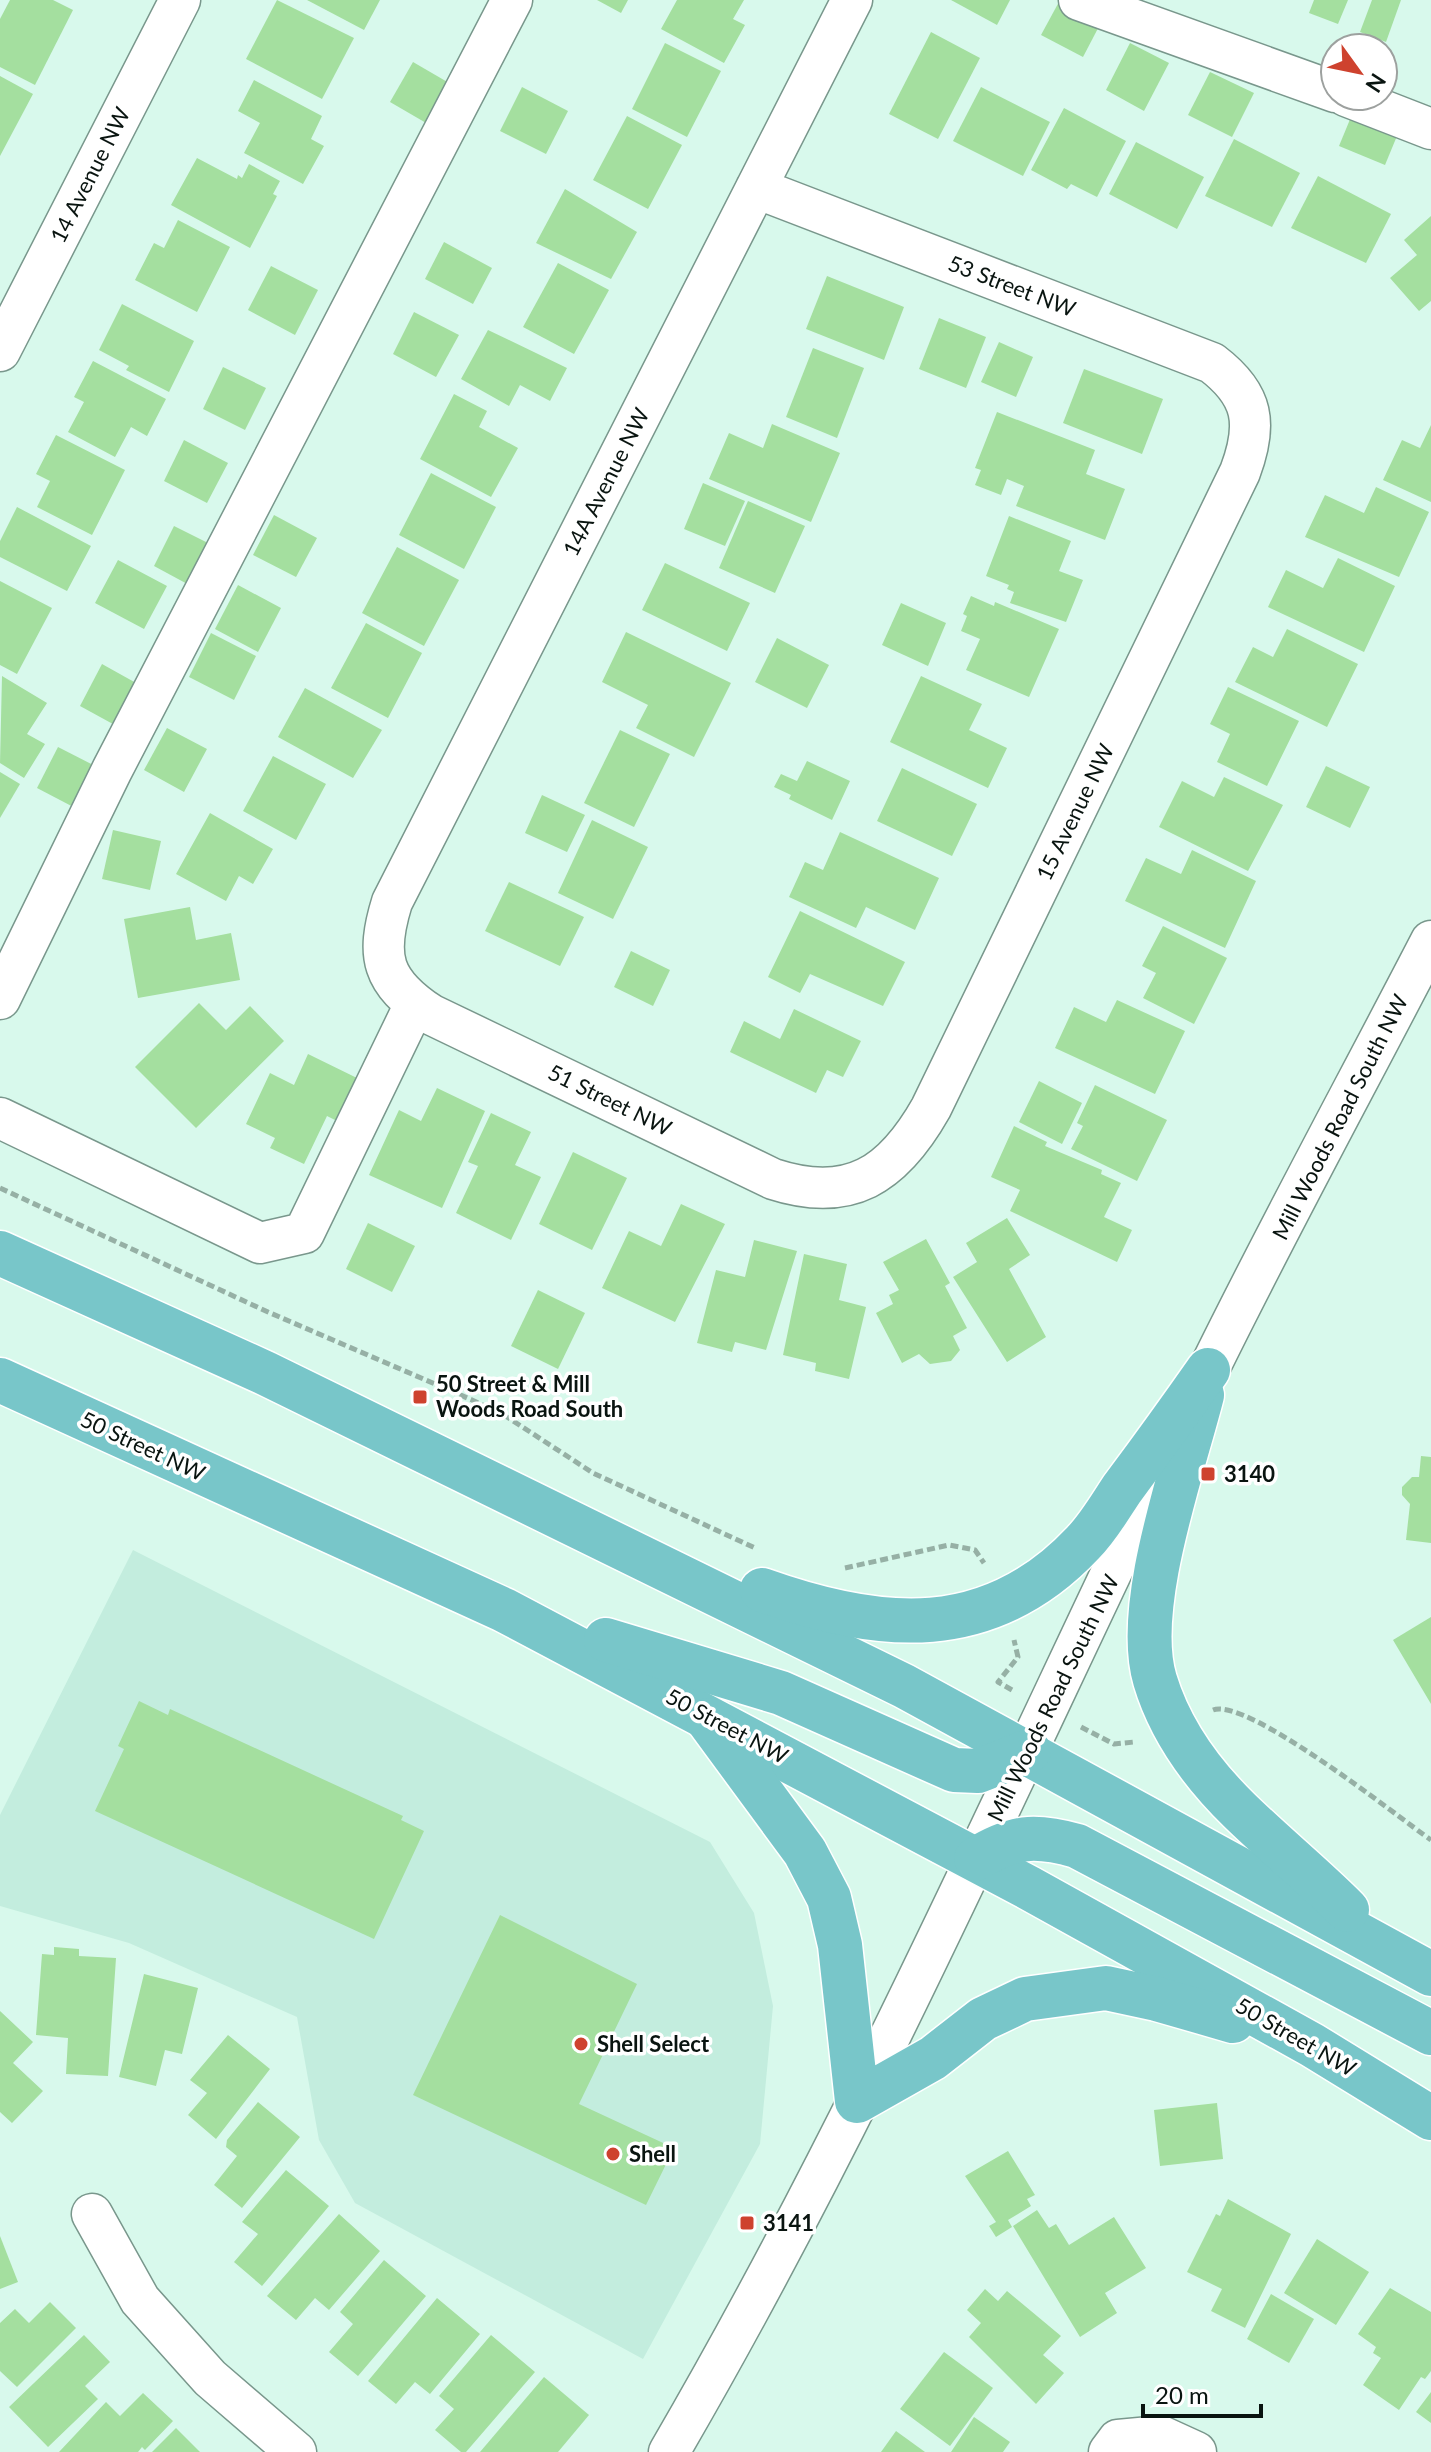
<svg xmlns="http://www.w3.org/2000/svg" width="1431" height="2452" font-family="Lato,sans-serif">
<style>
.built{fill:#c3edde}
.building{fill:#a4df9f}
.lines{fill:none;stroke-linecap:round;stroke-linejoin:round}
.minor-casing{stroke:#79978c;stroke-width:43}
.major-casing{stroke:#fff;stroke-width:47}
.path{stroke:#96b0a5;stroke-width:5;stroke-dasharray:8 4;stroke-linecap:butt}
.minor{stroke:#fff;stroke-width:40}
.major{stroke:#78c6c9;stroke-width:44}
.poi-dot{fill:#ce422e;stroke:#fff;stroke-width:3}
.labels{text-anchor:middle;stroke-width:7;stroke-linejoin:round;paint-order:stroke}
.street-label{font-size:22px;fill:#091410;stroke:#fff}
.poi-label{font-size:22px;font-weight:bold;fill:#091410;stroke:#fff;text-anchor:start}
</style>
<rect width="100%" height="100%" fill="#d8f9ec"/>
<path class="built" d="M133 1550 710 1842 754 1913 773 2006 760 2144 643 2359 355 2203 319 2140 297 2017 129 1943 0 1906V1815Z"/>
<g class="building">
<path d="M10 0H53L73 10 35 85 0 67V19Z"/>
<path d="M277 0 354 38 322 99 246 59Z"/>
<path d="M307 0H380L364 30Z"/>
<path d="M597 0H628L621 13Z"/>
<path d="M677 0H744L733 19 745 25 724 63 661 29Z"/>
<path d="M951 0H1010L997 25Z"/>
<path d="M1060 0 1106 13 1083 57 1041 35Z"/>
<path d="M1314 0H1348L1338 24 1309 13Z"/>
<path d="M1372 0H1401L1386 42 1360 32Z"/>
<path d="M931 32 980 58 938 139 889 114Z"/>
<path d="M665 43 721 71 687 137 632 109Z"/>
<path d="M1130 43 1169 63 1144 111 1106 90Z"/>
<path d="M413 62 456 87 433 127 390 102Z"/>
<path d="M1210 72 1254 93 1232 137 1188 115Z"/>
<path d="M0 76 33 94 0 156Z"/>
<path d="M254 80 322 116 311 139 324 146 303 184 244 153 260 123 238 111Z"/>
<path d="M522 87 568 111 546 154 500 131Z"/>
<path d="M981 87 1050 122 1023 176 953 141Z"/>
<path d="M1358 100 1404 119 1385 165 1339 146Z"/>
<path d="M1064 108 1126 141 1097 197 1071 184 1067 189 1031 170Z"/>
<path d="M627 116 682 145 648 209 593 180Z"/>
<path d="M1234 139 1300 173 1272 227 1205 196Z"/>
<path d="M1136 142 1204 177 1177 229 1109 194Z"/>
<path d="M197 158 237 179 238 175 242 178 249 164 280 181 273 194 277 196 250 248 171 205Z"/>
<path d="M1318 176 1391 214 1366 263 1291 228Z"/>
<path d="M565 189 637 232 611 279 536 243Z"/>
<path d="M1431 216V301L1419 311 1390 278 1417 255 1404 240Z"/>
<path d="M178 220 230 247 197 312 135 280 154 243 164 248Z"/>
<path d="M444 242 492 268 473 304 425 279Z"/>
<path d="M558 263 609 290 574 354 523 327Z"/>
<path d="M271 266 318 290 295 335 248 310Z"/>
<path d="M827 276 904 307 884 360 806 329Z"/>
<path d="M122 304 194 341 169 392 126 370 129 366 99 350Z"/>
<path d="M414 312 459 335 436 377 393 354Z"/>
<path d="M939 318 986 337 966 388 919 369Z"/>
<path d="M488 330 567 368 550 401 520 385 509 406 461 379Z"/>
<path d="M999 342 1033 357 1016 397 981 382Z"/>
<path d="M813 348 864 368 837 438 786 417Z"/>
<path d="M93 361 166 399 147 436 131 427 115 457 68 432 84 402 74 397Z"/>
<path d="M223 367 266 388 245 430 203 409Z"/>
<path d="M1084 369 1163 399 1142 454 1063 423Z"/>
<path d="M454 394 487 411 479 427 518 448 491 497 420 459Z"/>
<path d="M997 412 1095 450 1086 474 1125 489 1105 540 1016 506 1024 486 1007 479 1001 495 975 485 981 470 975 468Z"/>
<path d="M772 424 840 453 811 522 709 479 729 433 763 448Z"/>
<path d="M1431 425V502L1383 480 1402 440 1420 448Z"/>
<path d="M56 435 125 470 92 535 37 507 50 481 36 474Z"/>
<path d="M184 440 228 463 207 503 164 481Z"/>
<path d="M431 473 496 507 464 569 399 535Z"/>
<path d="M703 483 745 501 725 546 684 529Z"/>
<path d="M1376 487 1429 512 1399 577 1305 537 1325 495 1364 513Z"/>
<path d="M748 501 805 526 775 593 719 568Z"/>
<path d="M17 507 91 546 67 591 0 557V541Z"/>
<path d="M274 515 317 538 296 577 253 555Z"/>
<path d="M1009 516 1071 541 1059 571 1083 580 1066 622 1010 603 1014 592 1007 589 1009 585 986 576Z"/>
<path d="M174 526 212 545 191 586 154 566Z"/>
<path d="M397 547 459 580 424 646 362 613Z"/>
<path d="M1338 558 1395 586 1364 652 1268 607 1286 570 1323 588Z"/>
<path d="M118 560 167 586 144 629 95 603Z"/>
<path d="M665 563 750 603 727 651 642 610Z"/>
<path d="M0 581 52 608 17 674 0 665Z"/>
<path d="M238 585 281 608 258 652 215 629Z"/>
<path d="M971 596 994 606 995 602 1059 629 1029 697 966 670 980 639 961 631 967 616 963 614Z"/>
<path d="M901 603 946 623 928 666 882 645Z"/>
<path d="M366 623 422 653 388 718 331 688Z"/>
<path d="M1287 629 1358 664 1327 727 1235 682 1253 647 1273 657Z"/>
<path d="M626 632 731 683 694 757 636 728 648 705 602 682Z"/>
<path d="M211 633 256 656 234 700 189 677Z"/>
<path d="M777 638 829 665 807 708 755 682Z"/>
<path d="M102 664 145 688 122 729 80 706Z"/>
<path d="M2 676 47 703 27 734 45 744 24 778 0 763Z"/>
<path d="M921 676 982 704 969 730 1007 748 988 788 890 742Z"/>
<path d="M1228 687 1299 721 1267 786 1217 762 1230 734 1210 724Z"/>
<path d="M305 688 382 730 353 778 278 737Z"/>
<path d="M167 728 207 749 184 792 144 770Z"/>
<path d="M620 730 670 754 634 827 584 803Z"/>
<path d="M58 747 103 770 81 811 37 788Z"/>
<path d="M273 756 326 784 296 840 243 811Z"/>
<path d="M807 761 850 781 832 820 789 799 791 795 774 787 781 774 797 781Z"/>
<path d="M1326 766 1370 787 1350 828 1306 807Z"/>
<path d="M902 768 977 804 952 856 877 821Z"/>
<path d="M0 772 20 784 0 818Z"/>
<path d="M1224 777 1283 805 1248 871 1159 827 1182 781 1214 797Z"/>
<path d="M542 795 585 815 567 852 525 833Z"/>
<path d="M210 813 273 849 253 884 239 876 226 901 176 874Z"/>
<path d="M592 820 648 847 613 919 558 893Z"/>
<path d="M113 830 161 841 150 890 102 879Z"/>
<path d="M840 832 939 878 915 930 866 907 856 928 789 897 805 862 823 870Z"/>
<path d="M1192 850 1256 881 1225 948 1125 901 1146 858 1181 874Z"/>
<path d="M509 882 584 917 560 966 485 931Z"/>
<path d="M190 907 196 940 231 933 240 980 138 998 124 919Z"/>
<path d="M800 911 905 962 883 1006 810 974 800 993 768 977Z"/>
<path d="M1163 926 1227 958 1194 1024 1143 998 1156 973 1142 966Z"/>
<path d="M631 951 670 970 653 1006 614 987Z"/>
<path d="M1117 1000 1185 1031 1155 1094 1055 1048 1074 1007 1106 1022Z"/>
<path d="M199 1003 226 1030 250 1006 284 1041 196 1128 135 1067Z"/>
<path d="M794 1009 861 1041 843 1077 827 1070 816 1093 730 1052 744 1021 780 1039Z"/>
<path d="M308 1054 357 1078 337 1121 327 1116 304 1164 270 1148 275 1138 246 1124 270 1073 294 1085Z"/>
<path d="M1039 1081 1082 1103 1062 1144 1019 1122Z"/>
<path d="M1095 1085 1167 1120 1137 1181 1071 1149 1083 1126 1077 1123Z"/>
<path d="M437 1088 485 1111 442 1208 369 1175 399 1110 421 1121Z"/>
<path d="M491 1113 531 1132 515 1165 541 1177 511 1240 456 1213 478 1166 468 1162Z"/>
<path d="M1014 1126 1047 1142 1045 1146 1102 1170 1101 1174 1121 1183 1104 1217 1132 1230 1117 1262 1010 1211 1020 1190 991 1177Z"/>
<path d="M573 1152 627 1178 592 1250 539 1224Z"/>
<path d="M681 1204 725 1224 675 1322 602 1288 629 1231 661 1246Z"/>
<path d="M1007 1218 1030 1255 1009 1269 1046 1337 1007 1362 953 1277 977 1262 966 1243Z"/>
<path d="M368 1223 415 1246 392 1292 346 1269Z"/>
<path d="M926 1239 950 1283 945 1286 967 1328 953 1336 960 1350 951 1361 930 1364 919 1354 902 1363 876 1313 893 1304 889 1295 899 1290 883 1262Z"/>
<path d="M754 1240 797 1251 766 1350 735 1342 732 1352 697 1343 716 1270 745 1277Z"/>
<path d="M804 1254 847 1264 839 1300 866 1307 849 1379 815 1371 816 1363 783 1355Z"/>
<path d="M538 1290 585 1313 558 1369 511 1346Z"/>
<path d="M1421 1456 1431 1457V1543L1406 1540 1410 1504 1402 1495V1487L1412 1477H1419Z"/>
<path d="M1431 1617V1704L1393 1640Z"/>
<path d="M139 1701 168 1715 170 1709 403 1816 401 1820 424 1831 374 1939 95 1811 124 1749 118 1746Z"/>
<path d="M500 1915 637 1984 579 2104 674 2148 646 2205 413 2095Z"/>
<path d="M54 1947 79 1949V1956L116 1958 108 2076 66 2074 68 2038 36 2035 42 1954 54 1955Z"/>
<path d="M144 1974 198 1988 182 2054 165 2050 156 2086 119 2077Z"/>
<path d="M0 2011 33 2042 13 2063 43 2091 12 2123 0 2112Z"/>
<path d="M228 2035 270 2069 216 2139 188 2115 207 2093 190 2080Z"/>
<path d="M258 2102 300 2137 242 2208 214 2185 237 2156 226 2147 227 2140Z"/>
<path d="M1217 2103 1223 2159 1160 2166 1154 2110Z"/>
<path d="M1008 2151 1035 2195 1027 2199 1031 2206 1008 2220 1012 2227 996 2237 989 2226 996 2222 965 2176Z"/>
<path d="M286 2170 329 2206 262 2286 234 2262 258 2234 242 2222Z"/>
<path d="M1228 2199 1291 2234 1245 2328 1211 2311 1222 2289 1187 2272 1216 2214 1220 2216Z"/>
<path d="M1037 2210 1049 2228 1056 2224 1069 2245 1114 2217 1146 2268 1105 2293 1117 2313 1080 2337 1013 2226Z"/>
<path d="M339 2214 380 2251 329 2310 315 2298 296 2320 267 2296Z"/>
<path d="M0 2236 18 2282 0 2289Z"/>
<path d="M1317 2239 1369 2272 1336 2325 1284 2293Z"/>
<path d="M384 2260 426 2296 358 2376 329 2352 353 2324 340 2312Z"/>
<path d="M1390 2288 1431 2312V2371L1425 2379 1421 2377 1399 2410 1363 2385 1381 2358 1373 2353 1376 2347 1358 2334Z"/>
<path d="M985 2289 998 2301 1007 2291 1061 2336 1043 2355 1064 2373 1036 2404 969 2337 981 2323 967 2310Z"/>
<path d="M1271 2294 1314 2319 1289 2363 1247 2339Z"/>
<path d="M437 2298 480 2334 430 2394 415 2382 396 2404 368 2381Z"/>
<path d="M50 2302 76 2328 17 2387 0 2371V2323L15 2309 29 2323Z"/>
<path d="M84 2335 110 2362 85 2386 98 2399 48 2447 9 2407Z"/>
<path d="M491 2335 535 2372 466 2452H461L435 2430 454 2409 439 2396Z"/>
<path d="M944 2352 993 2388 950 2446 900 2409Z"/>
<path d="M544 2377 589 2415 558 2452H480Z"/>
<path d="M1431 2392V2423L1416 2412Z"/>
<path d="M143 2393 173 2421 145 2450 142 2447 138 2452H59L106 2402 120 2416Z"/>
<path d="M974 2417 1010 2442 1003 2452H951Z"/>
<path d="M176 2428 200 2452H152Z"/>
<path d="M896 2431 925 2452H881Z"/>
</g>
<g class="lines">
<defs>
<g id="minor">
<path d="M1079 0 1335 92"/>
<path d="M1346 96 1431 129"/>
<path d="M756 188 1212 363C1254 395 1258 424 1240 472L931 1108C893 1175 850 1204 773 1179L430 1014C382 982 375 957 392 902L852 0"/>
<path d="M0 351 180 0"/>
<path d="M0 999 112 770 512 0"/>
<path d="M0 1118 260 1243 304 1233 415 1004"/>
<path d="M92 2214 140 2300 210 2378 296 2452"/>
<path d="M669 2452C872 2104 1031 1733 1208 1371 1279 1226 1357 1084 1431 941"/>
<path d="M1109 2452 1118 2440 1161 2436 1196 2452"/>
</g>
<g id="major">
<path d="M0 1253 265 1373 904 1686 1431 1974"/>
<path d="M0 1380 504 1610 1029 1888 1312 2045 1431 2118"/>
<path d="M1202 1395C1183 1470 1133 1607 1155 1680 1170 1730 1203 1775 1240 1811 1275 1845 1313 1876 1347 1910"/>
<path d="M762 1590C880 1632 989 1643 1083 1543 1098 1528 1110 1507 1122 1489 1151 1450 1180 1410 1208 1370"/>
<path d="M606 1640 781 1693 954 1770 978 1771 1029 1751"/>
<path d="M708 1720 805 1852 829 1898 840 1945 857 2101 933 2058 983 2019 1025 1999 1106 1988 1157 1999 1233 2021"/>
<path d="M976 1859C1014 1836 1034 1834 1077 1846L1431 2033"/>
</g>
</defs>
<use href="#minor" class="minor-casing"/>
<use href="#major" class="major-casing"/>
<g class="path">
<path d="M0 1188 268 1312 472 1400 504 1415 593 1473 755 1548"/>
<path d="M845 1568 949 1545 975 1550 984 1563"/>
<path d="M1012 1690 998 1682 1018 1657 1014 1640"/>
<path d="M1213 1710C1247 1697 1397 1816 1431 1840"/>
<path d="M1081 1727 1114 1744 1134 1742"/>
</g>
<use href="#minor" class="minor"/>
<use href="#major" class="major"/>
</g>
<g class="poi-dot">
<rect x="412" y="1389" width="16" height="16" rx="4"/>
<rect x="1200" y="1466" width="16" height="16" rx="4"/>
<circle cx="581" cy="2044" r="8"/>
<circle cx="613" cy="2154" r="8"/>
<rect x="739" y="2215" width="16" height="16" rx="4"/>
</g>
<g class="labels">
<g class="street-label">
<text transform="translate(90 175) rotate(-63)" y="8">14 Avenue NW</text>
<text transform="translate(1012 286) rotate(21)" y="8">53 Street NW</text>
<text transform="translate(606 482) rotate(-63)" y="8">14A Avenue NW</text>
<text transform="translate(1075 812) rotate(-64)" y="8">15 Avenue NW</text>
<text transform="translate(610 1100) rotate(26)" y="8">51 Street NW</text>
<text transform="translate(1340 1117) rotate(-63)" y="8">Mill Woods Road South NW</text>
<text transform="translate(143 1446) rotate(25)" y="8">50 Street NW</text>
<text transform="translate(1053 1698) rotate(-64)" y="8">Mill Woods Road South NW</text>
<text transform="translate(727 1726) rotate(28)" y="8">50 Street NW</text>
<text transform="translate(1296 2037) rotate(30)" y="8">50 Street NW</text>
</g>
<g class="poi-label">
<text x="436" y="1392">50 Street &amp; Mill<tspan x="436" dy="25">Woods Road South</tspan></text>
<text x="1224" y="1482">3140</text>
<text x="597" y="2052">Shell Select</text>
<text x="629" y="2162">Shell</text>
<text x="763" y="2231">3141</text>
</g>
</g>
<g transform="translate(1359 72) rotate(123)"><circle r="38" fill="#ffffff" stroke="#9da19f" stroke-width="2"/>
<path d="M0-6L14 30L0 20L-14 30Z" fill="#ce422e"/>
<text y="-12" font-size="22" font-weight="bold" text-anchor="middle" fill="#091410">N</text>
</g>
<path d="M1143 2404v12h118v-12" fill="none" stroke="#091410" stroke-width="4"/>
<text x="1155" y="2404" font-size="24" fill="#091410" stroke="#ffffff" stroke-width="6" paint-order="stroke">20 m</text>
</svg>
